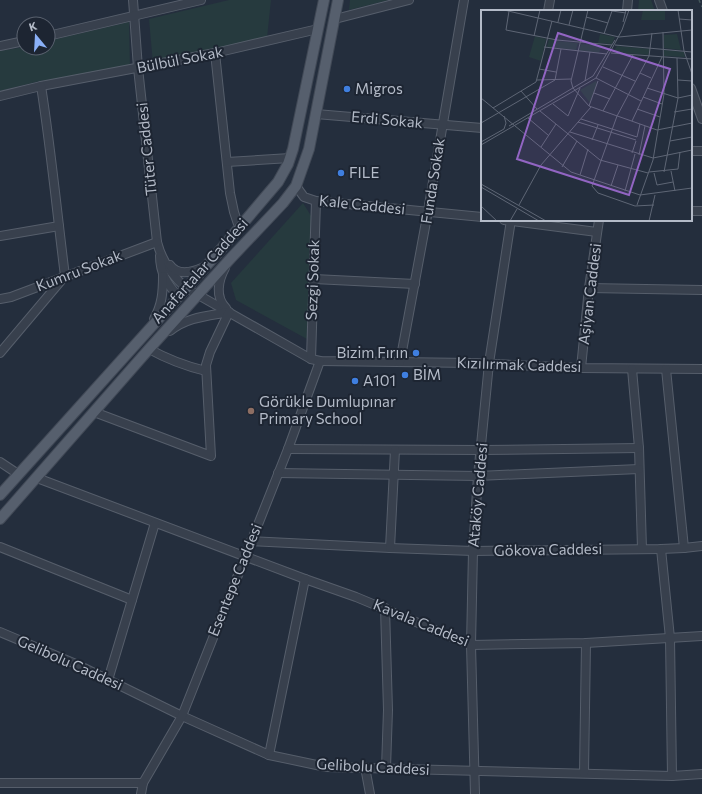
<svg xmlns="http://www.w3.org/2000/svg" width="702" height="794" font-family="Commissioner,sans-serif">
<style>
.green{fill:#263a3e}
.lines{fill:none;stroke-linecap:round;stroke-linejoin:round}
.minor-casing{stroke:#565e6b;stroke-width:10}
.major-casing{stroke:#414956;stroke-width:12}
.path{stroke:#44575b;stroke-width:1.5;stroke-dasharray:3 3;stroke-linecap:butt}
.minor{stroke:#38404d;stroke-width:8}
.major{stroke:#565f6d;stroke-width:10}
.shop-dot{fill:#3f7fe0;stroke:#1d2532;stroke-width:1.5}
.education-dot{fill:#8d6e63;stroke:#1d2532;stroke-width:1.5}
.labels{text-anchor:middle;stroke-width:4;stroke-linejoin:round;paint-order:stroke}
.street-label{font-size:15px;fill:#b4bbc8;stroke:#1d2532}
.poi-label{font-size:15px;fill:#b4bbc8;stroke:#1d2532;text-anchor:start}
.inset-road{fill:none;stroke:#5e6675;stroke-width:1}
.view{fill:#9265c3;fill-opacity:0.15;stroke:#9265c3;stroke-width:2}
.inset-edge{fill:none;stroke:#b4bbc8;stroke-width:2}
</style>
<rect width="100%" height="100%" fill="#242e3d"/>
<g class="green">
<path d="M229 0H271L267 38 153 64 149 19Z"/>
<path d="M350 0H389L349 10Z"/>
<path d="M639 0H651L655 11H638Z"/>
<path d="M129 22 130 68 40 81 0 91V51L24 47V48H48V41Z"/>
<path d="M303 203 313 219 307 339 236 300 231 283Z"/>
</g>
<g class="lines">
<defs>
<g id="minor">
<path d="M133 0 138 68 157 242C162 261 171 275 186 288L311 359 320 361 472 363 581 368 702 369"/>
<path d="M659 0 663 11"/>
<path d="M548 11 550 0"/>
<path d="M627 11 628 0"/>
<path d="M335 19 409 0"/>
<path d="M48 36 201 0"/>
<path d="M0 46 24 41"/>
<path d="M215 53 230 193 234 212 239 227"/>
<path d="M691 88 702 119"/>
<path d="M0 96 41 86 215 53 318 29"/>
<path d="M316 114 482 128"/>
<path d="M691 151H702"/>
<path d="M227 162 290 158"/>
<path d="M296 186 304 197 316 201 482 217"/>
<path d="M691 211H702"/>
<path d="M504 220 597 232"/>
<path d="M0 236 59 226"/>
<path d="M160 256C160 273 167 284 178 296"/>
<path d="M170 265C178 277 193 272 204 267"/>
<path d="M225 268C218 281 215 297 226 308"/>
<path d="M314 279 415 284"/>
<path d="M589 288 702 290"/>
<path d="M0 299 11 297 157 242"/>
<path d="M154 319C162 305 163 292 163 276"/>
<path d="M170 331C187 317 208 316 229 312"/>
<path d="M152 346 149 349C167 359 185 366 206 371"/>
<path d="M0 353 65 276C57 213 51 149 41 86"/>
<path d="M311 359 316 201"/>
<path d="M400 362 428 211 464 0"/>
<path d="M581 368 589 288 599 220"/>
<path d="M632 369 639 448 642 549"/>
<path d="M666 369 684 548"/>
<path d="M94 412 211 456 206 365 210 352 229 312"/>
<path d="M288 449 481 450 639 448"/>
<path d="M0 462 18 474"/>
<path d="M278 473 478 476 639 469"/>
<path d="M37 478 305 579 356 597 471 645 586 643 702 636"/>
<path d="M251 541 390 548 473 551 661 549 684 548 702 546"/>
<path d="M0 547 132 600"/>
<path d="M390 548 395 450"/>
<path d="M661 549 670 638 672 776"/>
<path d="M385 608 388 710 386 768"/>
<path d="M0 632 76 664 182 716 269 755 326 767 672 776 702 774"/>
<path d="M108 680 155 523"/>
<path d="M269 755 305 579"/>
<path d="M365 767 370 794"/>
<path d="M584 773 586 643"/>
<path d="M0 783H143"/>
<path d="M141 794 143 783 182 716 288 449 320 361"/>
<path d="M475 794 471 645 473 551 478 476 489 363 511 220"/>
</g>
<g id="major">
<path d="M0 495 217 254 261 202 278 182 288 164 293 149 324 0"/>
<path d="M0 519 149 349 231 258 283 203 296 186 309 149 338 0"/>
</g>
</defs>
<use href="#minor" class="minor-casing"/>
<use href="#major" class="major-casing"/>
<path class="path" d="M699 0 702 7"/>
<use href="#minor" class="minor"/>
<use href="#major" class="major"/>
</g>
<g class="shop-dot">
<circle cx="347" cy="89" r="4"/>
<circle cx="341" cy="173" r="4"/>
<circle cx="416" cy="353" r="4"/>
<circle cx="405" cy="375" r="4"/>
<circle cx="355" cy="381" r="4"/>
</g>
<circle class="education-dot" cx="251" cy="411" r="4"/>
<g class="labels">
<g class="street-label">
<text transform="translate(180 60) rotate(-11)" y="5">Bülbül Sokak</text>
<text transform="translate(387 120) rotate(5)" y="5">Erdi Sokak</text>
<text transform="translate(147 149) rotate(-96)" y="5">Tüter Caddesi</text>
<text transform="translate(433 181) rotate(-81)" y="5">Funda Sokak</text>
<text transform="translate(362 205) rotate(6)" y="5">Kale Caddesi</text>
<text transform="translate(79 271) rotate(-21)" y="5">Kumru Sokak</text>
<text transform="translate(200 271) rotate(-48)" y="5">Anafartalar Caddesi</text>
<text transform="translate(313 280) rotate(-88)" y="5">Sezgi Sokak</text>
<text transform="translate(590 294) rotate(-83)" y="5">Aşiyan Caddesi</text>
<text transform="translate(519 365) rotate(2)" y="5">Kızılırmak Caddesi</text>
<text transform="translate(478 495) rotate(-85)" y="5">Ataköy Caddesi</text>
<text transform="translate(548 550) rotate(-1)" y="5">Gökova Caddesi</text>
<text transform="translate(235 580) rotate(-68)" y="5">Esentepe Caddesi</text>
<text transform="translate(421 623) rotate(22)" y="5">Kavala Caddesi</text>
<text transform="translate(70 663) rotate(24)" y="5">Gelibolu Caddesi</text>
<text transform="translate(373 767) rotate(3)" y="5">Gelibolu Caddesi</text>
</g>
<g class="poi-label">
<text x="355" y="94">Migros</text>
<text x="349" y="178">FILE</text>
<text x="408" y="358" text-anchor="end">Bizim Fırın</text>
<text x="413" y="380">BİM</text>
<text x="363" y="386">A101</text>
<text x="259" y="407">Görükle Dumlupınar<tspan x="259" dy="17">Primary School</tspan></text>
</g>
</g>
<g transform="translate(481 10)">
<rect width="211" height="211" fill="#242e3d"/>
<path d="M162 0H184V10H160ZM119 24 134 27 131 34 117 33ZM196 24 200 40 183 38V25ZM54 26 65 29 60 51 48 47ZM68 29 76 31 97 33 95 40 66 37ZM100 34 121 35 118 43 98 41ZM136 36 169 39 167 45 132 42ZM183 40 203 42 204 47 183 46ZM115 71 116 74 109 93 99 80Z" fill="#263a3e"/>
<path class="inset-road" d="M23 0 138 27 211 20M107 0 90 71 92 78 108 96 176 120 211 113M197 0 203 41 211 64M28 1 25 20 76 30 131 35M131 1 145 3M105 7 127 13M198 9 211 10M77 12 80 0M142 12 145 0M88 15 92 0M171 23 168 46 136 106 111 176 117 183 154 196 173 195M123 24 131 1M53 26 59 0M134 35 211 42M63 37 126 44M130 43 211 49M122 57 154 71M58 59 75 62M159 63 170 68M115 68 160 91M56 70 90 69M197 70 211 71M104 71 109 42M166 78 197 88 211 85M40 81 56 99M113 83 129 89M162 87 181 94M0 88 90 162 159 185 211 178M72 94 87 106 99 78M108 96 117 71M12 98 55 72 71 11M156 99 179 107M59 101 119 150 167 163M122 101 152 45M193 102 211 99M47 108 67 125M100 109 156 127M151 111 181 47M97 112 155 130M0 113 74 70 80 39M28 116 112 66 134 30M23 119 25 113 23 106M89 122 172 148 211 140M156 127 159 114M111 130 117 115M189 131 211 127M0 132 23 119M0 135 115 68 141 20 148 0M60 137 75 114M151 143 155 131M158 145 164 116M81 157 96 131M190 161 194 181M168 162 197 159 199 142M183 162 197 88 196 48M173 163 176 175 192 172M99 165 107 139M0 174 65 211M130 176 137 155M0 177 58 211M144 181 154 144M38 195 60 155 110 97M156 195 172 150 183 84 182 22M0 196 16 211M29 211 36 199M168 211 174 185"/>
<path class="view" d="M77 23 189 59 148 185 36 149Z"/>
<rect width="211" height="211" class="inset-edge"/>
</g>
<g transform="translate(36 36) rotate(342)"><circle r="19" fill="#1d2532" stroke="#59616e"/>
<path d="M0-3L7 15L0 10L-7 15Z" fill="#8ab0f7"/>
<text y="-6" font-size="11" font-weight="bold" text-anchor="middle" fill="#b4bbc8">K</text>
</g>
</svg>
